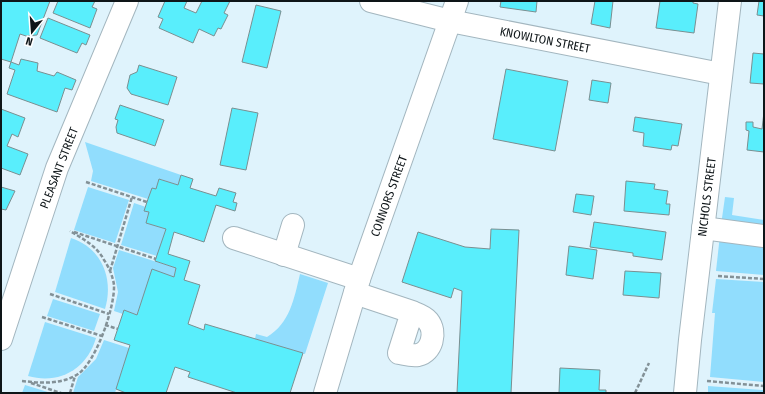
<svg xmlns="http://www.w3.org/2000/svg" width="765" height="394" font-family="'Fira Sans Condensed',sans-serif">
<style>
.green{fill:#91ddfd}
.building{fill:#59eefc;stroke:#7a8f91}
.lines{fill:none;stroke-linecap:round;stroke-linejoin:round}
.minor-casing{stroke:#a3b6bf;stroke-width:24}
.path{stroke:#839197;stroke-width:2.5;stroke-dasharray:4 2;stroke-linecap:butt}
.minor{stroke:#fff;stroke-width:22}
.labels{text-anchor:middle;stroke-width:3.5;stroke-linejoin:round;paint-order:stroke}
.street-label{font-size:12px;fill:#0e1518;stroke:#fff}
</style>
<rect width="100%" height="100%" fill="#dff3fc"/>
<g class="green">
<path d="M85 142 181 175 178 185 160 179 156 189 152 188 148 199 91 181 93 171Z"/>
<path d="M88 187 129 200 115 243 74 230Z"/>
<path d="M725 197 734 198 732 215 764 220V231L721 225Z"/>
<path d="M134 203 146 207 145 211 149 212 146 223 166 229 157 256 121 245Z"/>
<path d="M720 235 764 241V275L716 271Z"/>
<path d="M71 238C102 248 114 279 105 309L55 292Z"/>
<path d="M119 250 176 268 174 277 152 270 137 315 124 310 123 314 114 311 118 292 113 268Z"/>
<path d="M300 274 328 283 305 354 255 339 256 334 267 337C290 323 294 299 300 274Z"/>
<path d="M716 279 764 282V382L710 377 715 313H712Z"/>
<path d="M53 299 100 314 94 331 47 316Z"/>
<path d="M45 322 96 338C87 369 59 385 28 376Z"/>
<path d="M104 340 129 348 115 393H73L78 377 96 359Z"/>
<path d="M25 385 51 393H22Z"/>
<path d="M708 386 762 390H764V393H708Z"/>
</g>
<g class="building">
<path d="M1 1H50L37 35 26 36 20 34 11 62 1 59Z"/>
<path d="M58 1H95L92 7 97 9 90 28 53 13Z"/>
<path d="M165 1H187L184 8 196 13 202 1H230L224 13 228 15 221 29 218 28 214 36 199 29 193 43 159 28 163 19 158 17Z"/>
<path d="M501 1H537L536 12 500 7Z"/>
<path d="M595 1H613L610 28 591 24Z"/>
<path d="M660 1H693V3L698 4 694 33 656 28Z"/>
<path d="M759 1H764V16L757 15Z"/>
<path d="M256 5 281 11 267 68 242 62Z"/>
<path d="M48 18 90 35 86 45 82 43 77 53 40 38Z"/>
<path d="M753 53 764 54V84L750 83Z"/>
<path d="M21 59 38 63 37 71 54 76 57 72 76 80 72 90 65 88 57 112 7 94 15 70 9 68 11 62 19 65Z"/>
<path d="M139 65 177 77 168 105 131 94 127 88 130 75 137 72Z"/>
<path d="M506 69 568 81 555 151 493 139Z"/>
<path d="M592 80 611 83 608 103 589 100Z"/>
<path d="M120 105 164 120 155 146 117 133 116 127 118 120 115 119Z"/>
<path d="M232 108 258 113 246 170 220 165Z"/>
<path d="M1 109 25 118 18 137 12 134 7 146 28 154 20 175 1 168Z"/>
<path d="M764 112V152L747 150 749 131 746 130V122H753V127L762 129Z"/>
<path d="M635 117 682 124 678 146 672 145 671 150 643 146 644 133 633 131Z"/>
<path d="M181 175 193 179 190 188 216 196 219 188 236 193 233 202 237 203 235 211 216 205 204 242 174 232 168 254 190 261 184 280 200 285 188 324 204 330 205 324 303 353 290 393H237L188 377 190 372 175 367 166 393H126L116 389 130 345 114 340 124 310 137 315 152 269 174 277 176 268 155 261 166 229 146 223 149 212 144 211 148 199 152 188 156 189 159 179 178 185Z"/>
<path d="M626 181 655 184 654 189 668 191 666 204H670L669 215 624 211Z"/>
<path d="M1 187 15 191 6 210 1 209Z"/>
<path d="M576 194 594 196 591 215 573 212Z"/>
<path d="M594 222 666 232 662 260 633 256V253L590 247Z"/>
<path d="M491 229 519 230 511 393H457L462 291 454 288 451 298 402 282 418 232 465 247 490 249Z"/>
<path d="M569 246 597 250 593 279 566 275Z"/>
<path d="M625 271 661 273 659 298 623 295Z"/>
<path d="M560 368 600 370 599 390H606V393H559Z"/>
</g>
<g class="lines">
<defs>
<g id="minor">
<path d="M371 1 450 21 721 74"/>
<path d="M703 228 764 236"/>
<path d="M234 238 359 279"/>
<path d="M284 255 293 225"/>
<path d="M355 293 412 312C417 314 424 316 428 321 437 332 432 352 418 355 411 356 405 354 399 353L412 312"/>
<path d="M1 339 57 168 127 1"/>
<path d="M325 393 359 279 457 1"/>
<path d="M685 393 690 340 730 1"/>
</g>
</defs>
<use href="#minor" class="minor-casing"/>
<g class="path">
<path d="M86 182 147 202"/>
<path d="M74 232 156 259"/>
<path d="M110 271 132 197"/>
<path d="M718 276 764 279"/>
<path d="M50 294 109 314"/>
<path d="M42 317 102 336"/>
<path d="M105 325 118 329"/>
<path d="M22 381C41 383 61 385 78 374 96 362 115 307 114 285 113 277 109 267 104 260 97 246 83 239 70 231"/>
<path d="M707 381 764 386"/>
<path d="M31 383 61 393"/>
<path d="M70 393 75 376"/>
<path d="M635 393 649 363"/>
</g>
<use href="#minor" class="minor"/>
</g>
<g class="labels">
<g class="street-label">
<text transform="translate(545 40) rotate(11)" y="4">KNOWLTON STREET</text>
<text transform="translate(59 168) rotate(-69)" y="4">PLEASANT STREET</text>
<text transform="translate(389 196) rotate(-70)" y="4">CONNORS STREET</text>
<text transform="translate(707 197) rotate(-83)" y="4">NICHOLS STREET</text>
</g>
</g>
<rect width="765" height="394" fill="none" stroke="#0e1518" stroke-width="4"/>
<g transform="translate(32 32) rotate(197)" stroke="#ffffff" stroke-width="3" paint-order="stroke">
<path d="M0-3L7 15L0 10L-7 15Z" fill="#0e1518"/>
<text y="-6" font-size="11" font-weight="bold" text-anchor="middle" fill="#0e1518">N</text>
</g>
</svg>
